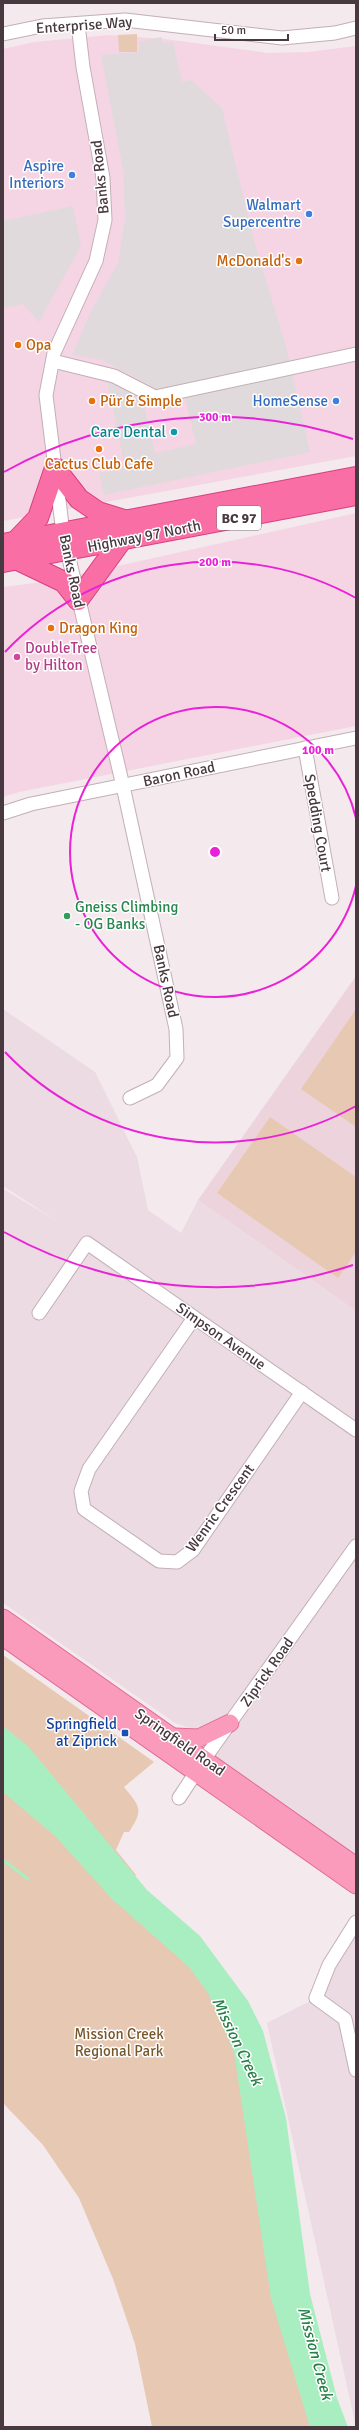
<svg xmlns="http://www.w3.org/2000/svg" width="359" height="2430" font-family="Signika,sans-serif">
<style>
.residential{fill:#ecdbe2}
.commercial{fill:#f5d5e4}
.education{fill:#edd4dc}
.green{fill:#e7c8b3}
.parking{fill:#e0dadc}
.water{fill:#a8eec1}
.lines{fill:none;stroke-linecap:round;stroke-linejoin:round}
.stream{stroke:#a8eec1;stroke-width:3}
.minor-casing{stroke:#c2afb7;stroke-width:15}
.major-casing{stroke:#e06b95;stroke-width:19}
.highway-casing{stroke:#d93e80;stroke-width:22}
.minor{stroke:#fff;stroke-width:13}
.major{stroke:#fb9bbc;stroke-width:17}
.highway{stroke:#f96fa5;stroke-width:20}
.ring{fill:none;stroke:#ea22d7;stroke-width:2}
.shop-dot{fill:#3f7fe0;stroke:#fff;stroke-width:1.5}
.food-dot{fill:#e8710a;stroke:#fff;stroke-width:1.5}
.culture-dot{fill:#0f9aa8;stroke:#fff;stroke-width:1.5}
.hotel-dot{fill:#d1479c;stroke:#fff;stroke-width:1.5}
.leisure-dot{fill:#2e9e5b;stroke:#fff;stroke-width:1.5}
.transit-dot{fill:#1a4fb4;stroke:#fff;stroke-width:1.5}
.labels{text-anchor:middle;stroke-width:3;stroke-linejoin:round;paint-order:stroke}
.shield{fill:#fff;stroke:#7f7479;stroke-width:1}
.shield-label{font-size:14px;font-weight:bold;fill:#48383f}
.street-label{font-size:15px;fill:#48383f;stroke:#fff}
.shop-label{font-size:15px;fill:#366cbe;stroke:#fff;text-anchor:end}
.food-label{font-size:15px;fill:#c56008;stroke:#fff;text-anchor:start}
.culture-label{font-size:15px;fill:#0d838f;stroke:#fff;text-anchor:end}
.hotel-label{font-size:15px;fill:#b23c85;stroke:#fff;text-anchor:start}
.leisure-label{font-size:15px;fill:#27864d;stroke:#fff;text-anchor:start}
.transit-label{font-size:15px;fill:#164399;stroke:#fff;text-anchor:end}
.park-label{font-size:15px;fill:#78572c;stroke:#fff}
.water-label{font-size:16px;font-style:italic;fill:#298149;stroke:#fff}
.centre{fill:#ea22d7;stroke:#fff;stroke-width:2}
.ring-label{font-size:12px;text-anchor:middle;font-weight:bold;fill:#ea22d7;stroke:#fff;stroke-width:3;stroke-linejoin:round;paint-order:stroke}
</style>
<rect width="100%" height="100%" fill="#f4e9ed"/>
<g class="residential">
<path d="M3 1009 95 1072 137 1157 148 1210 181 1233 198 1200 356 1311V1537L228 1720 211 1729H192L175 1723 3 1603V1189L57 1221 3 1186Z"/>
<path d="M356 1548V1866L204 1758Z"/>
<path d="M356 1925V2427L267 2023 316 1998Z"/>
</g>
<g class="commercial">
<path d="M109 35 165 39 268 53 308 52 356 46V456L3 521V49L34 42Z"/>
<path d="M356 513V726L19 792 3 797V587L50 581Z"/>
</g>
<path class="education" d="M356 976V1311L198 1200Z"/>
<g class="green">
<path d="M137 34V52H119L118 35Z"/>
<path d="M356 1009V1127L301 1089Z"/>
<path d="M270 1117 356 1177V1252L338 1278 217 1193Z"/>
<path d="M3 1655 154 1762 124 1787C140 1807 144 1809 129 1832H124L116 1850 136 1875 126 1889 204 1982 239 2045 315 2427H152L135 2344 113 2279 79 2198 43 2145 3 2103Z"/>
</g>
<g class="parking">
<path d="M161 37 163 43 173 42 182 82 191 80 222 108 254 241 286 346 310 452 104 495 99 473 125 468 107 381 143 400 155 453 196 444 182 386 159 390 102 360 72 355 92 309 118 263 125 219 123 170 101 55 139 52V42Z"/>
<path d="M73 206 81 246 39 322 23 304 3 308V221Z"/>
</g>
<path class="water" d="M3 1726 28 1746 147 1890 200 1936 248 2001 263 2031 286 2118 310 2294 337 2398 348 2427H310L271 2298 234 2052 208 1993 189 1967 112 1899 55 1836 3 1792Z"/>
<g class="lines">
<path class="stream" d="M3 1860 28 1879"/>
<defs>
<g id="minor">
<path d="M78 24 83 67 103 178 105 220 96 261 54 353 46 395 63 533 123 786 176 1029 177 1058 157 1085 130 1098"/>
<path d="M3 34 42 26 125 20 282 38 335 33 356 28"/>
<path d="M53 361 114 376 155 397 356 354"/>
<path d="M305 748 332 898"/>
<path d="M3 813 31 804 356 738"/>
<path d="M39 1313 87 1243 356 1430"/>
<path d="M194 1318 89 1469 81 1491 84 1509 159 1561 177 1562 193 1550 302 1392"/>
<path d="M179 1798 212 1748 356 1546"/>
<path d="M356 1922 329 1965 316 1998 345 2019 356 2070"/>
</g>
<g id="major">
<path d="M3 1618 356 1866"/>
<path d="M3 1637 356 1885"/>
<path d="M174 1737 199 1738 230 1723"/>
</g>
<g id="highway">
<path d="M55 468 79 499 98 512 124 520"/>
<path d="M15 542 38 518 55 468"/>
<path d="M3 544 356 477"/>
<path d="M18 560 64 582 78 600 121 541"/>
<path d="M3 562 356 495"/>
</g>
</defs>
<use href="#minor" class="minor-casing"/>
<use href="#major" class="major-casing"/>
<use href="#highway" class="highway-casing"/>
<use href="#minor" class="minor"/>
<use href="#major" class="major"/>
<use href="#highway" class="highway"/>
</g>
<g class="ring">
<path d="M356 886A145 145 0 1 1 356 818"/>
<path d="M356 1106A290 290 0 0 1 5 1052M5 652A290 290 0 0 1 356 598"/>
<path d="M353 1265A435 435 0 0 1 4 1232M4 472A435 435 0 0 1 353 439"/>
</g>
<g class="shop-dot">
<circle cx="72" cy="175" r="4"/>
<circle cx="309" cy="214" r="4"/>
<circle cx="336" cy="401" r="4"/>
</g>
<g class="food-dot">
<circle cx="299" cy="261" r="4"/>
<circle cx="18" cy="345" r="4"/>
<circle cx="92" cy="401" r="4"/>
<circle cx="99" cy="449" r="4"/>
<circle cx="51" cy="628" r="4"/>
</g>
<circle class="culture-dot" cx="174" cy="432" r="4"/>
<circle class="hotel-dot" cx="17" cy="657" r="4"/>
<circle class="leisure-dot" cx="67" cy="916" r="4"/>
<rect class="transit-dot" x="121" y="1729" width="8" height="8" rx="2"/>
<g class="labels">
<rect class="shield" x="217" y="506" width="44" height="24" rx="3"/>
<g class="shield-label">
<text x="239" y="523">BC 97</text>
</g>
<g class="street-label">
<text transform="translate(84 25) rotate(-4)" y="5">Enterprise Way</text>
<text transform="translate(100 177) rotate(-96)" y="5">Banks Road</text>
<text transform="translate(144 536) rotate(-11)" y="5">Highway 97 North</text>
<text transform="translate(72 571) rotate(78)" y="5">Banks Road</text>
<text transform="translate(179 774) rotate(-12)" y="5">Baron Road</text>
<text transform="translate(318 823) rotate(80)" y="5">Spedding Court</text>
<text transform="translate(166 981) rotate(78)" y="5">Banks Road</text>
<text transform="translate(221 1336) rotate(35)" y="5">Simpson Avenue</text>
<text transform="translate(220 1508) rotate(-54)" y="5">Wenric Crescent</text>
<text transform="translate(267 1672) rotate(-55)" y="5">Ziprick Road</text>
<text transform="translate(180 1742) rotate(35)" y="5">Springfield Road</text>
</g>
<g class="shop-label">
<text x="64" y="171">Aspire<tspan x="64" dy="17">Interiors</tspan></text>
<text x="301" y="210">Walmart<tspan x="301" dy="17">Supercentre</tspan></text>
<text x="328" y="406">HomeSense</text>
</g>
<g class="food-label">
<text x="291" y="266" text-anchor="end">McDonald's</text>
<text x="26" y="350">Opa</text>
<text x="100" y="406">Pür &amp; Simple</text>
<text x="99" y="469" text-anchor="middle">Cactus Club Cafe</text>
<text x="59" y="633">Dragon King</text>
</g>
<g class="culture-label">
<text x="166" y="437">Care Dental</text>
</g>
<g class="hotel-label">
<text x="25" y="653">DoubleTree<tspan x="25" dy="17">by Hilton</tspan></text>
</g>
<g class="leisure-label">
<text x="75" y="912">Gneiss Climbing<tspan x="75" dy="17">- OG Banks</tspan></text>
</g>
<g class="transit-label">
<text x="117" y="1729">Springfield<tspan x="117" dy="17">at Ziprick</tspan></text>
</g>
<g class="park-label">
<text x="119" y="2039">Mission Creek<tspan x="119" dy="17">Regional Park</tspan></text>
</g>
<g class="water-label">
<text transform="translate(238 2041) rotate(64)" y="6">Mission Creek</text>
<text transform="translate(316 2353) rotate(75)" y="6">Mission Creek</text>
</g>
</g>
<circle cx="215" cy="852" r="6" class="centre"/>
<g class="ring-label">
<text x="215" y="421">300 m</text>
<text x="215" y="566">200 m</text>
<text x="318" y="754">100 m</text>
</g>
<rect width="359" height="2430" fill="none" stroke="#48383f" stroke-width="8"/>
<path d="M215 34v6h73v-6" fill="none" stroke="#48383f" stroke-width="2"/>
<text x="221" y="34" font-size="12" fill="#48383f" stroke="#ffffff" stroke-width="3" paint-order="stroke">50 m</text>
</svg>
